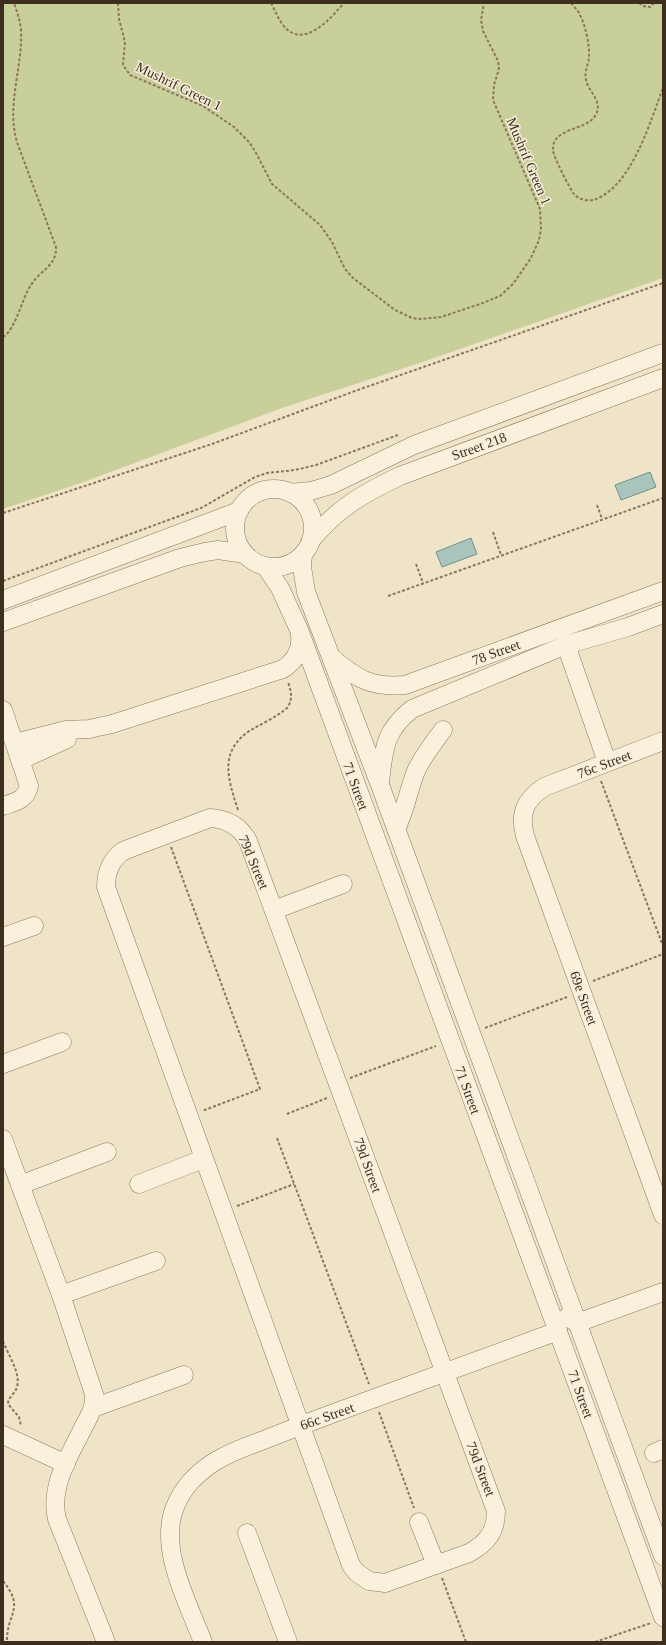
<svg xmlns="http://www.w3.org/2000/svg" width="666" height="1645" font-family="'Times New Roman',serif">
<style>
.green{fill:#c9cf9b}
.water{fill:#a9c4bc;stroke:#6f938a}
.lines{fill:none;stroke-linecap:round;stroke-linejoin:round}
.minor-casing{stroke:#8d765c;stroke-width:19}
.path{stroke:#8d765c;stroke-width:2;stroke-dasharray:3 2;stroke-linecap:butt}
.minor{stroke:#faf1dc;stroke-width:18}
.labels{text-anchor:middle;stroke-width:3;stroke-linejoin:round;paint-order:stroke}
.street-label{font-size:14px;fill:#3d2e20;stroke:#f7eed8}
</style>
<rect width="100%" height="100%" fill="#f0e4c8"/>
<path class="green" d="M3 3H663V278L423 362 285 407 81 483 3 509Z"/>
<g class="water">
<path d="M650 472 656 487 621 500 615 485Z"/>
<path d="M471 538 477 554 442 567 436 552Z"/>
</g>
<g class="lines">
<defs>
<g id="minor">
<circle cx="274" cy="528" r="39"/>
<path d="M290 493 311 491 331 485 414 445 663 353"/>
<path d="M311 540C338 508 362 494 400 476L663 378"/>
<path d="M303 554 302 567 306 592 380 785 663 1556"/>
<path d="M265 566 280 588 300 632 663 1617"/>
<path d="M3 600 239 511"/>
<path d="M3 622 180 558 205 552 218 550 245 554"/>
<path d="M566 645 607 762"/>
<path d="M332 658C357 679 372 688 405 685L663 591"/>
<path d="M3 710 29 786C26 800 15 802 3 806"/>
<path d="M663 741 544 787C525 800 519 813 525 836L663 1215"/>
<path d="M15 743 66 730 89 729 112 724 283 669C295 661 302 650 300 635"/>
<path d="M21 760 67 739"/>
<path d="M380 782C384 749 384 731 412 709L566 645 628 627 663 614"/>
<path d="M210 818C227 819 240 826 248 841L496 1511C496 1532 487 1543 469 1553L385 1583 369 1581 356 1572 351 1565 106 887C106 871 111 860 123 851Z"/>
<path d="M396 829C406 809 408 791 416 771 423 756 433 743 443 730"/>
<path d="M274 910 343 884"/>
<path d="M3 937 34 926"/>
<path d="M3 1064 62 1042"/>
<path d="M3 1139 61 1295 94 1394C95 1406 90 1415 84 1426 70 1455 49 1486 57 1519L106 1642"/>
<path d="M139 1184 203 1159"/>
<path d="M20 1185 107 1152"/>
<path d="M61 1295 156 1261"/>
<path d="M567 1317 577 1323 663 1292"/>
<path d="M93 1408 184 1375"/>
<path d="M3 1435 66 1464"/>
<path d="M654 1453 663 1449"/>
<path d="M419 1522 436 1565"/>
<path d="M247 1533 288 1642"/>
<path d="M203 1642C188 1603 158 1548 175 1507 183 1487 196 1474 214 1462 229 1453 247 1446 264 1440 291 1429 318 1419 345 1409 416 1383 487 1357 558 1331"/>
</g>
</defs>
<use href="#minor" class="minor-casing"/>
<g class="path">
<path d="M118 3 119 19 125 42 123 65 130 75 203 106 234 127 249 142 255 151 272 184 320 225 332 242 345 269 353 278 395 310 412 318 422 319 441 317 483 303 500 296 513 284 531 258 539 240 541 229 540 209 493 100 494 85 498 72 499 67 498 61 483 31 481 20 484 3"/>
<path d="M271 3C275 10 278 19 283 25 303 51 331 18 344 3"/>
<path d="M571 3C574 7 578 10 580 15 585 24 590 46 589 56 589 64 584 71 586 80 589 93 604 102 595 116 586 131 552 127 553 150 553 156 570 189 574 194 579 200 589 202 596 199 632 185 650 122 663 88"/>
<path d="M639 3 643 6 650 7 654 3"/>
<path d="M3 337C16 329 22 298 31 285 40 270 57 266 56 247L18 145C5 107 23 69 21 30 20 20 17 12 14 3"/>
<path d="M597 505 602 519"/>
<path d="M3 513 212 444 355 391 663 283"/>
<path d="M493 532 501 555"/>
<path d="M416 564 423 583"/>
<path d="M3 581 201 508 255 477 267 473 295 470 316 465 398 435"/>
<path d="M388 596 663 498"/>
<path d="M601 781 663 946"/>
<path d="M238 810C228 779 218 751 251 730 263 723 277 717 288 707 293 698 291 691 288 682"/>
<path d="M171 847 260 1089 202 1111"/>
<path d="M593 981 663 954"/>
<path d="M485 1028 567 997"/>
<path d="M350 1078 436 1046"/>
<path d="M287 1114 327 1098"/>
<path d="M277 1138 369 1384"/>
<path d="M237 1206 294 1184"/>
<path d="M3 1341C8 1355 21 1373 17 1387 15 1394 8 1397 8 1404L19 1417 21 1426"/>
<path d="M379 1412 414 1508"/>
<path d="M442 1578 466 1642"/>
<path d="M3 1581C26 1609 6 1614 7 1642"/>
<path d="M595 1642 651 1623"/>
</g>
<use href="#minor" class="minor"/>
</g>
<g class="labels">
<g class="street-label">
<text transform="translate(179 86) rotate(26)" y="5">Mushrif Green 1</text>
<text transform="translate(529 161) rotate(67)" y="5">Mushrif Green 1</text>
<text transform="translate(479 446) rotate(-20)" y="5">Street 218</text>
<text transform="translate(496 652) rotate(-20)" y="5">78 Street</text>
<text transform="translate(604 764) rotate(-21)" y="5">76c Street</text>
<text transform="translate(356 786) rotate(70)" y="5">71 Street</text>
<text transform="translate(254 862) rotate(67)" y="5">79d Street</text>
<text transform="translate(584 998) rotate(70)" y="5">69e Street</text>
<text transform="translate(468 1090) rotate(70)" y="5">71 Street</text>
<text transform="translate(368 1165) rotate(70)" y="5">79d Street</text>
<text transform="translate(581 1394) rotate(70)" y="5">71 Street</text>
<text transform="translate(327 1416) rotate(-20)" y="5">66c Street</text>
<text transform="translate(481 1469) rotate(69)" y="5">79d Street</text>
</g>
</g>
<rect width="666" height="1645" fill="none" stroke="#3d2e20" stroke-width="8"/>
</svg>
